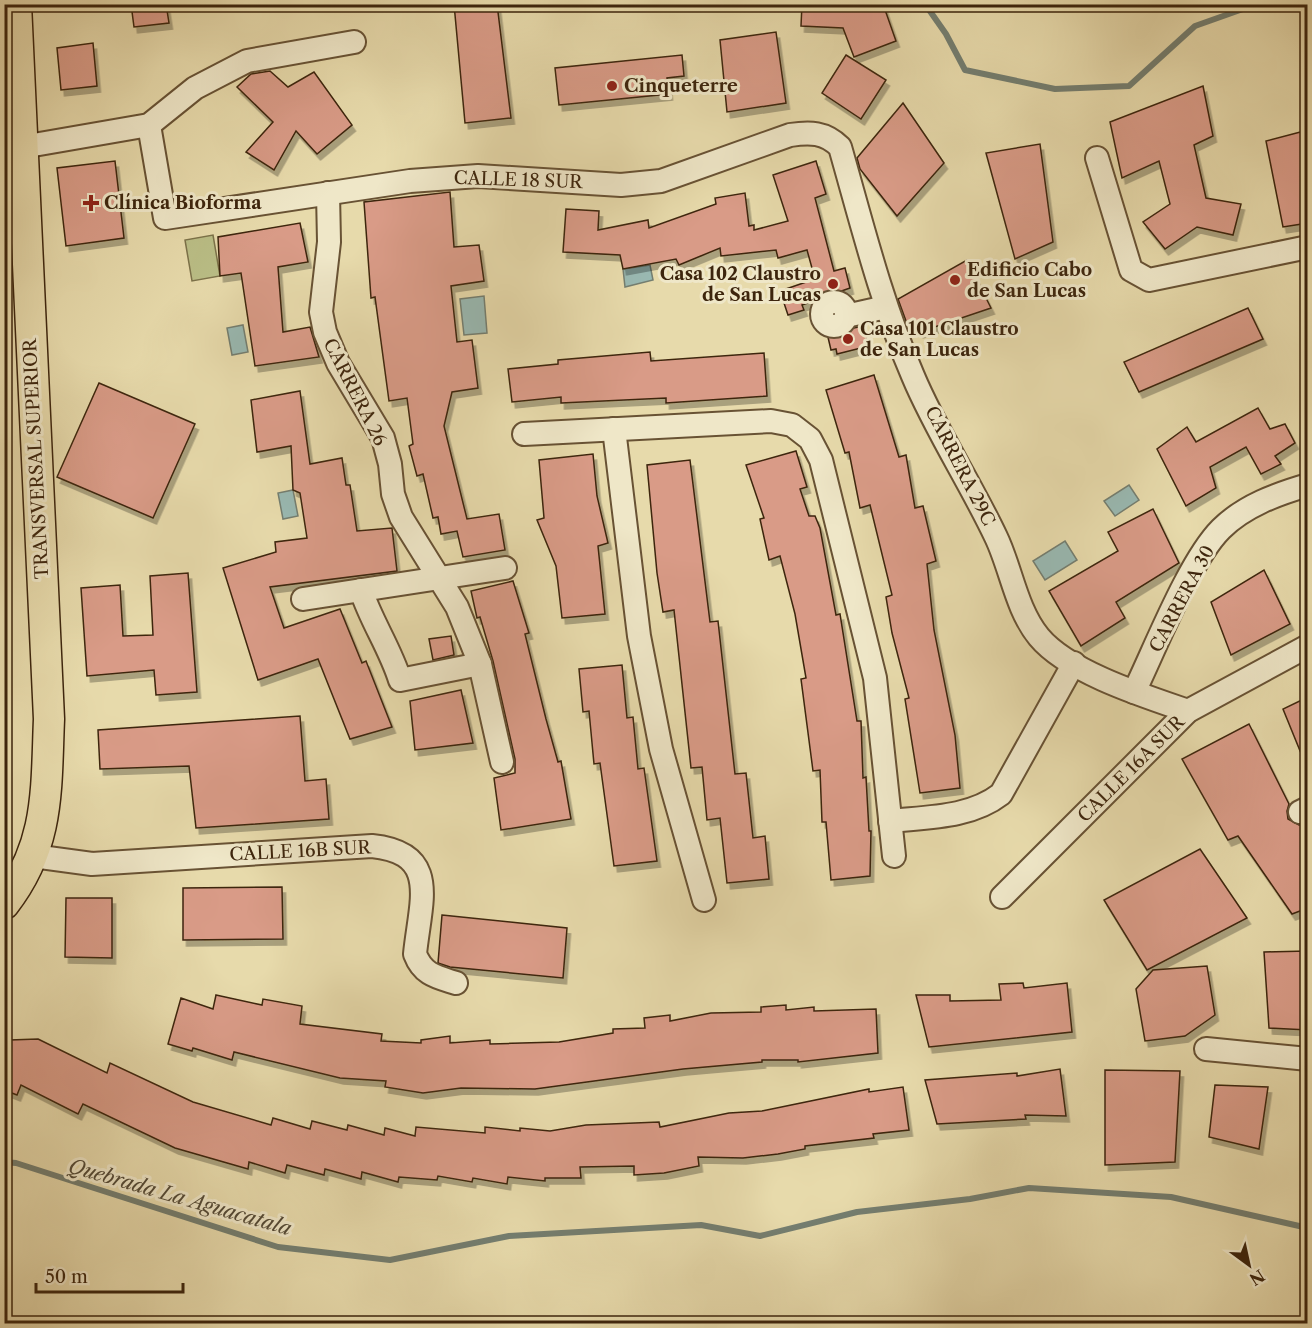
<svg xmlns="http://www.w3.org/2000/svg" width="1312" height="1328" font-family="'Libre Caslon Text',serif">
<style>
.green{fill:#babe86;stroke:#7c724a;stroke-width:1.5}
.water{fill:#99b9b2;stroke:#747e70;stroke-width:1.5}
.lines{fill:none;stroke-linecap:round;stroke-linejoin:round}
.stream{stroke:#747e70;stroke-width:6}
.building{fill:#d99b87;stroke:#3d250d;stroke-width:1.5;filter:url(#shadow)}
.minor-casing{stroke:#685234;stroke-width:26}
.major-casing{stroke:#3d250d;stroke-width:33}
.minor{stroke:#efe7c8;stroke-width:22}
.major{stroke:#e7daab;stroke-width:30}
.poi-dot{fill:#8f2418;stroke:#efe7c8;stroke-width:2}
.labels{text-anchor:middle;stroke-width:6;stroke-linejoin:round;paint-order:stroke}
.poi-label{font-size:18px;font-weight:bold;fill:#3d250d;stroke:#efe7c8;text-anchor:start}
.street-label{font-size:18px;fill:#3d250d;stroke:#efe7c8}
.water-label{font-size:20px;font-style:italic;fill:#544a36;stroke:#efe7c8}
</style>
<defs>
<filter id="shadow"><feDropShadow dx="3.5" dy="6" stdDeviation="0" flood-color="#0004"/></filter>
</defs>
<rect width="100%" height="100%" fill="#e7daab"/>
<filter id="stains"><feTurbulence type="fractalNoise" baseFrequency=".00333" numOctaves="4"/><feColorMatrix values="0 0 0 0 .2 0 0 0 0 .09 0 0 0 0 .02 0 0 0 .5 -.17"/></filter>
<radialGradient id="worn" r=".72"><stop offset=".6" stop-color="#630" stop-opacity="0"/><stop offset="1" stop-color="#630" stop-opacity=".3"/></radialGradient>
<path class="green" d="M213 235 220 276 192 281 185 240Z"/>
<g class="water">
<path d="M650 265 653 280 625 287 623 269Z"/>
<path d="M484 296 487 333 464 335 460 299Z"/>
<path d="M243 325 248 352 232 355 227 328Z"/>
<path d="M1129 485 1139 500 1115 516 1104 501Z"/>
<path d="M293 490 298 516 283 519 278 493Z"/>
<path d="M1065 541 1077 560 1045 580 1033 561Z"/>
</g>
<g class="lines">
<g class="stream">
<path d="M925 4 946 34 965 70 1055 89 1129 86 1195 26 1257 4"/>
<path d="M4 1162 16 1163 278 1247 390 1260 509 1236 701 1225 760 1236 857 1212 970 1199 1029 1188 1171 1197 1308 1228"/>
</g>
</g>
<g class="building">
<path d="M131 4H166L169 23 134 27Z"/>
<path d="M454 4H497L511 118 465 123Z"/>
<path d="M802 4H883L896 41 854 57 843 28 801 26Z"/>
<path d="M776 32 786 103 727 112 720 40Z"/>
<path d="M93 43 97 86 61 90 57 48Z"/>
<path d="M682 55 684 76 667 78 669 94 559 105 555 68Z"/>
<path d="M846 55 886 80 861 119 822 93Z"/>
<path d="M270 71 288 87 314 72 352 125 317 154 296 131 274 170 246 152 273 122 237 87 251 74Z"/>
<path d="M1203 86 1213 136 1194 145 1206 198 1241 204 1233 235 1197 227 1165 249 1143 222 1170 204 1159 161 1122 178 1110 122Z"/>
<path d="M903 103 944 163 897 216 860 169 857 158Z"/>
<path d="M1308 130V223L1283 227 1266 141Z"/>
<path d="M1040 144 1053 242 1015 259 986 153Z"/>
<path d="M115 161 124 238 66 246 57 168Z"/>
<path d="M816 161 826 194 815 198 834 271 845 268 850 288 802 305 804 310 788 315 780 291 815 279 807 250 778 258 776 250 721 256 720 248 679 265 676 259 623 269 620 255 563 252 566 209 599 211 598 230 648 220 649 228 716 204 715 198 745 193 749 226 754 225V230L788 221 773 175Z"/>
<path d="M450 192 454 247 479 245 484 281 451 286 457 342 472 340 478 388 452 392 444 426 467 519 499 514 505 550 463 557 457 531 441 534 438 517 433 518 423 474 417 476 409 446 413 444 407 398 389 401 375 297 371 298 364 202Z"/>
<path d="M300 223 308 262 278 267 283 332 310 327 319 357 255 366 241 273 220 276 218 237Z"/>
<path d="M967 260 991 308 920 332 906 321 898 299Z"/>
<path d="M1248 308 1263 339 1139 392 1124 362Z"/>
<path d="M864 326 869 346 837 354 836 349 831 350 827 333Z"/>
<path d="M650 352 651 361 764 353 767 396 666 403V398L561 403V397L512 402 508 369 558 364V360Z"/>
<path d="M874 375 899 457 906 455 915 508 923 506 936 561 927 564 934 630 955 735 960 788 920 793 905 699 909 698 892 633 886 597 892 595 870 505 860 508 849 452 845 453 826 390Z"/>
<path d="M99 383 195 424 153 518 57 477Z"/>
<path d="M300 391 310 464 342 458 346 485H350L357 531 392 528 397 571 270 587 284 628 340 609 362 663 366 661 392 727 350 739 318 659 258 680 223 568 276 552 275 542 307 538 300 493 293 490 291 446 257 452 251 400Z"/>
<path d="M1258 408 1270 429 1285 424 1295 443 1275 456 1281 464 1261 474 1246 447 1210 467 1216 488 1186 506 1157 449 1187 427 1196 442Z"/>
<path d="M796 451 807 487 800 489 809 516H815L820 528 836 615 840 614 857 721H861L863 778 866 777 869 831H871L870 876 831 880 826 822H822L820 770 813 771 801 679 806 678 795 614 780 556 769 560 760 519 764 518 746 465Z"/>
<path d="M593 454 597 496 608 543 598 546 605 614 562 618 556 566 537 520 544 518 539 460Z"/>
<path d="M690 460 710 622 718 621 735 774 746 773 753 838 765 836 769 879 727 883 720 818 707 820 702 767 691 768 674 610 663 612 657 573 647 465Z"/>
<path d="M1153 509 1179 563 1116 602 1125 618 1081 646 1049 591 1118 551 1108 532Z"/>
<path d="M1264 570 1290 624 1231 655 1211 602Z"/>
<path d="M188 573 197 692 156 695 154 670 87 676 81 588 120 585 123 636 153 635 150 576Z"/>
<path d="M513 581 529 633 525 634 546 719 558 762 561 761 571 819 501 830 494 778 515 773V759L493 661 480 617 477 618 471 591Z"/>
<path d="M451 636 454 655 433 660 429 639Z"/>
<path d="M622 665 627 718 633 717 638 769 644 768 657 861 614 866 600 763 594 764 589 711 583 712 579 669Z"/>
<path d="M461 690 473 743 415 750 410 701Z"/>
<path d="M1308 697V768H1307L1283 709Z"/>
<path d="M300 716 305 781 326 779 329 819 196 828 189 766 100 769 98 730Z"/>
<path d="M1249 724 1289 804 1287 811 1288 819 1299 825 1308 823V908L1292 914 1238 836 1228 840 1182 759Z"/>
<path d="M1200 849 1247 918 1147 970 1104 900Z"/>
<path d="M282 887 283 939 183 940V888Z"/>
<path d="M66 898H112V958L65 957Z"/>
<path d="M442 915 567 928 563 978 450 967 438 963Z"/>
<path d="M1308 951V1030L1269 1028 1264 952Z"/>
<path d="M1207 966 1215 1015 1185 1036 1145 1041 1136 989 1153 970Z"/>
<path d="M1023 983 1024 988 1067 983 1072 1032 929 1047 916 995H950V1001L1001 1000 999 984Z"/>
<path d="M216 995 262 1005 263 999 302 1006 300 1024 382 1034 381 1041 421 1043V1040L450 1036V1043L490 1040V1044L559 1042 613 1033V1029L645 1028 644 1018 670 1015V1021L711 1013 761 1012V1007L786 1005V1010L814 1007V1011L876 1009 878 1053 798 1062V1060H762V1062L683 1069 535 1089 461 1088 423 1093 385 1087 386 1081 340 1078 234 1052 232 1060 193 1048 192 1051 168 1044 181 998 213 1009Z"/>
<path d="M38 1039 107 1073 110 1063 193 1102 271 1125 273 1118 310 1129 312 1121 347 1130 348 1125 384 1135 385 1128 415 1136 416 1127 485 1133V1127L520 1131V1128L550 1131 586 1125 659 1122 660 1127 729 1113 762 1111 869 1089V1092L903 1087 909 1130 873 1134 874 1138 805 1146V1149L778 1154 743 1158 698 1157 699 1166 664 1173 634 1175V1166L580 1167 581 1178H545V1181L508 1177 507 1184 473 1178 472 1182 438 1176 437 1180 399 1177 398 1182 362 1172 361 1179 325 1169 324 1175 287 1165 285 1173 249 1162 248 1169 175 1148 83 1104 78 1114 21 1085 17 1095 4 1090V1054L10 1040Z"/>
<path d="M1060 1069 1066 1116 1025 1115 1026 1119 937 1124 925 1080 1017 1073V1076Z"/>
<path d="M1105 1070 1180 1071 1175 1162 1105 1165Z"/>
<path d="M1215 1085 1268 1087 1259 1149 1209 1137Z"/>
</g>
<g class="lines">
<defs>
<g id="minor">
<path d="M149 125 165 218 410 181 478 176 621 185 661 181 790 135C810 132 825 132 840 147 862 224 881 302 913 376 936 431 970 482 996 537 1011 568 1016 609 1039 637 1068 672 1144 696 1188 711"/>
<path d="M22 147 149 125 195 88 247 61 354 42"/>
<path d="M1097 158 1131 270 1149 280 1308 247"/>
<path d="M328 193 329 242 321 312 325 332 338 363 383 438 390 464 393 494 401 517 457 607 480 664 502 762"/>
<path d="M4 231 24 226"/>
<circle cx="834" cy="314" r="12"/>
<path d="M846 316 886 307"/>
<path d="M614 429 639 636 661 749 704 900"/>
<path d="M524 434 771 421 792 425 810 439 821 460 875 678 894 856"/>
<path d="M361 590C371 621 390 648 400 680L480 664"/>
<path d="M303 599 505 568"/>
<path d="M1134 692C1155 649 1189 561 1221 529 1244 506 1277 494 1308 485"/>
<path d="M1300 812 1308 808"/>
<path d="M890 821C928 817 970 818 1001 794L1074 663"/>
<path d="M33 856 92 864 372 846C441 853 420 902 415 954 423 975 437 977 456 983"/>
<path d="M1002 897 1188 711 1308 646"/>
<path d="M1206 1049 1308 1059"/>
</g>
<path id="major" d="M4 904C50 845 46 790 49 719L16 4"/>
</defs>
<use href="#minor" class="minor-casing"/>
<use href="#major" class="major-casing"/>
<use href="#minor" class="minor"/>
<use href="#major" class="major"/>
</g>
<g class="poi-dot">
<circle cx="612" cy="86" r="6"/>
<path d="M88 194h6v6h6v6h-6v6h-6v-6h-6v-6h6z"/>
<circle cx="955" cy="280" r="6"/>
<circle cx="833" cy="284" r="6"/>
<circle cx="848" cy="339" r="6"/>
</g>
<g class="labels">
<g class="poi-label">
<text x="624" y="92">Cinqueterre</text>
<text x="104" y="209">Clínica Bioforma</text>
<text x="967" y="276">Edificio Cabo<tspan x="967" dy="21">de San Lucas</tspan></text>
<text x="821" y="280" text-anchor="end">Casa 102 Claustro<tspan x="821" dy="21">de San Lucas</tspan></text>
<text x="860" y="335">Casa 101 Claustro<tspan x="860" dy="21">de San Lucas</tspan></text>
</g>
<g class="street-label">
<text transform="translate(518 180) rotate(2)" y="6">CALLE 18 SUR</text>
<text transform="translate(355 392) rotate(63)" y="6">CARRERA 26</text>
<text transform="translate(36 459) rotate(-93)" y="6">TRANSVERSAL SUPERIOR</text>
<text transform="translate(960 466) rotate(63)" y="6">CARRERA 29C</text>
<text transform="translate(1182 599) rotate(-62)" y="6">CARRERA 30</text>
<text transform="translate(1131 769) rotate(-45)" y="6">CALLE 16A SUR</text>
<text transform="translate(300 851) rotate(-3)" y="6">CALLE 16B SUR</text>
</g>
<g class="water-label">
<text transform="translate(180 1197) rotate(16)" y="7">Quebrada La Aguacatala</text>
</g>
</g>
<rect width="1312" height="1328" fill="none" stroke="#e7daab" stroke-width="24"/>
<rect x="6" y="6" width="1300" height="1316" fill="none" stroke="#3d250d" stroke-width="3"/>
<rect x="12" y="12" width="1288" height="1304" fill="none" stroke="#3d250d" stroke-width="1.5"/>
<g transform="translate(1249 1265) rotate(147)" stroke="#efe7c8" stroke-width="4.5" paint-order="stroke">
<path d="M0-4.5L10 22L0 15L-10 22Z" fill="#3d250d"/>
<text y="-9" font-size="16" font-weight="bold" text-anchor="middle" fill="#3d250d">N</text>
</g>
<path d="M36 1283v9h147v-9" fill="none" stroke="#3d250d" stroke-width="3"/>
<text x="45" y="1283" font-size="18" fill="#3d250d" stroke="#efe7c8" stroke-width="4.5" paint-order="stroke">50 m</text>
<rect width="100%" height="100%" filter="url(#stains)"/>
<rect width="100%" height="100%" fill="url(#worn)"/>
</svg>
